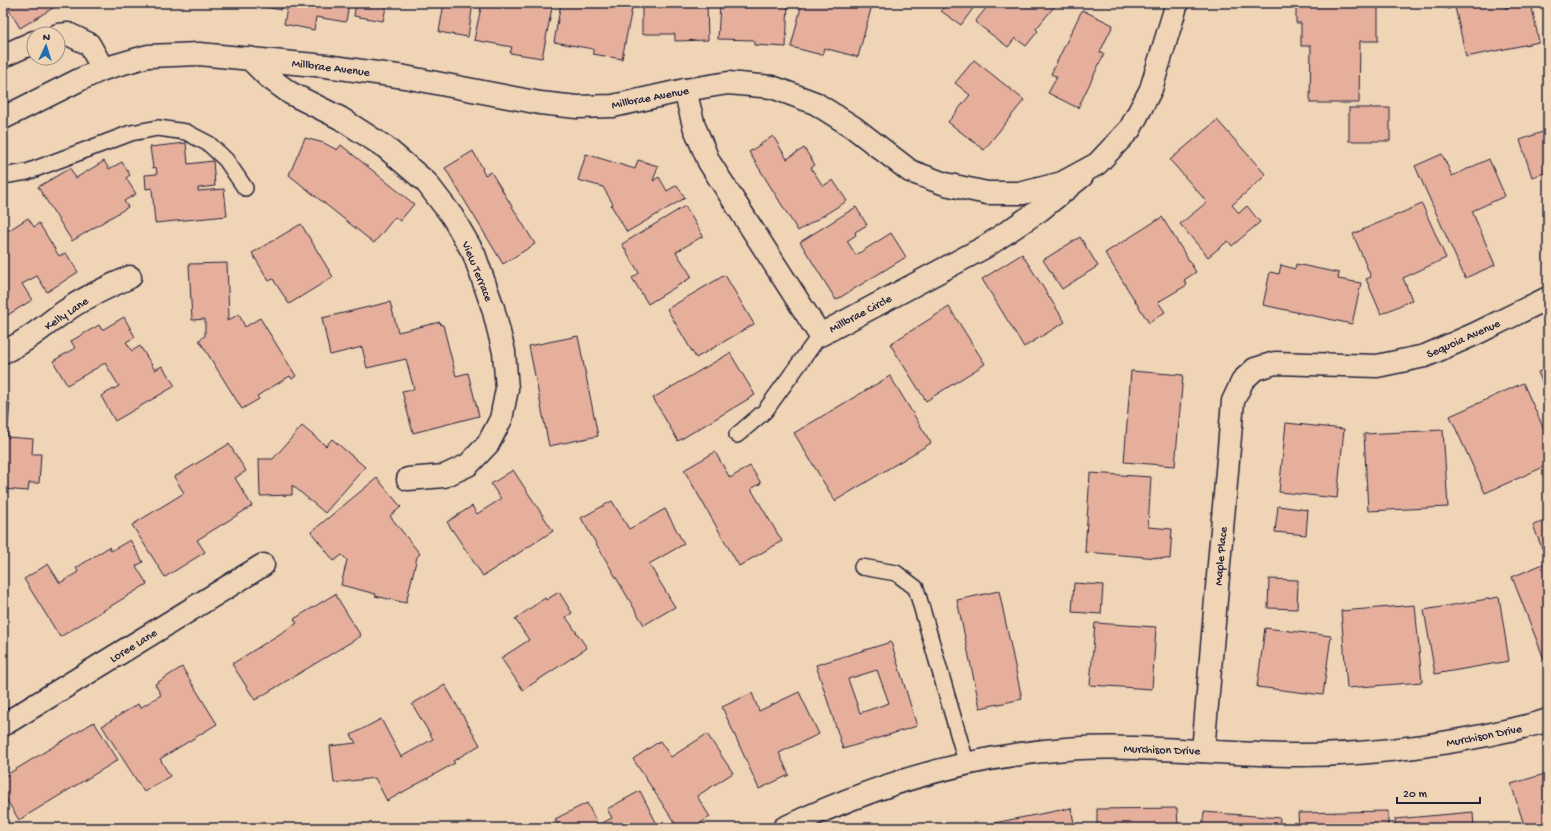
<svg xmlns="http://www.w3.org/2000/svg" width="1551" height="831" font-family="'Gochi Hand',sans-serif">
<style>
.building{fill:#e6af9c;stroke:#22223b;fill-rule:evenodd}
.lines{fill:none;stroke-linecap:round;stroke-linejoin:round}
.lane-casing{stroke:#22223b;stroke-width:18}
.street-casing{stroke:#22223b;stroke-width:25}
.secondary-casing{stroke:#22223b;stroke-width:25}
.lane{stroke:#efd4b6;stroke-width:15}
.street{stroke:#efd4b6;stroke-width:22}
.secondary{stroke:#efd4b6;stroke-width:22}
.labels{text-anchor:middle;stroke-width:3;stroke-linejoin:round;paint-order:stroke}
.street-label{font-size:12px;fill:#22223b;stroke:#efd4b6}
</style>
<rect width="100%" height="100%" fill="#efd4b6"/>
<filter id="ink" filterUnits="userSpaceOnUse"><feTurbulence type="fractalNoise" baseFrequency=".025" numOctaves="2"/><feDisplacementMap in="SourceGraphic" scale="8" xChannelSelector="R" yChannelSelector="G"/><feConvolveMatrix kernelMatrix="1 2 1 2 8 2 1 2 1" color-interpolation-filters="sRGB"/></filter>
<g filter="url(#ink)">
<g class="building">
<path d="M5 3H61L20 28Z"/>
<path d="M245 3H282L281 10Z"/>
<path d="M288 3H349L346 22 316 17 314 30 284 24Z"/>
<path d="M356 3H387L383 21 354 16Z"/>
<path d="M444 3H473L468 37 439 32Z"/>
<path d="M482 3H553L542 58 510 53 512 47 474 40Z"/>
<path d="M561 3H633L622 59 593 54V49L554 42Z"/>
<path d="M642 3H707L708 40 675 41V34H642Z"/>
<path d="M720 3H788L786 47 754 45V40L718 39Z"/>
<path d="M802 3H864L872 5 858 57 824 48 822 55 791 47Z"/>
<path d="M947 3H969L974 7 961 25 941 11Z"/>
<path d="M990 3H1057L1036 29 1038 31 1026 46 1015 38 1008 47 975 22Z"/>
<path d="M1296 3H1378V41H1360L1359 103H1310L1311 46H1301V23H1296Z"/>
<path d="M1445 3H1504L1505 8 1531 3 1539 42 1466 57 1455 7 1447 9Z"/>
<path d="M1082 10 1113 25 1100 52 1104 54 1078 108 1048 93 1057 77 1051 74Z"/>
<path d="M974 60 1024 100 984 150 948 122 970 95 955 83Z"/>
<rect x="1349" y="108" width="41" height="33"/>
<path d="M1217 120 1266 175 1232 205 1239 213 1247 206 1260 222 1232 246 1228 241 1208 257 1180 224 1207 202 1170 160Z"/>
<path d="M1548 130V172L1532 177 1520 140Z"/>
<path d="M773 136 787 159 804 148 815 165 811 168 823 186 833 180 847 201 798 231 749 152Z"/>
<path d="M305 138 324 143 337 150 341 145 414 204 400 221 395 217 374 243 289 175Z"/>
<path d="M186 143 188 164 213 161 215 186 198 188V191L224 189 227 216 155 223 152 188 146 189 145 175 157 174 156 167 153 168 150 147Z"/>
<path d="M473 151 483 169 482 170 485 175 491 172 535 244 503 264 445 168Z"/>
<path d="M586 154 635 169 638 160 658 166 653 181 659 177 667 191 677 185 685 198 627 232 611 205 613 204 603 187 578 180Z"/>
<path d="M1442 154 1452 176 1489 159 1505 196 1472 211 1495 265 1465 278 1415 166Z"/>
<path d="M104 161 109 169 122 162 130 175 126 178 136 194 124 201 128 207 72 241 38 187 70 168 76 178Z"/>
<path d="M1422 204 1446 258 1403 278 1412 300 1381 314 1366 279 1371 277 1353 234Z"/>
<path d="M685 206 703 236 676 252 692 277 648 304 632 278 639 273 622 244Z"/>
<path d="M856 207 867 225 855 232 856 235 847 241 856 255 891 233 906 257 836 300 800 242Z"/>
<path d="M1162 217 1196 272 1184 280 1187 285 1158 302 1165 312 1149 323 1105 253Z"/>
<path d="M28 218 34 227 39 223 59 256 66 253 78 272 47 292 37 276 22 284 32 300 3 318V234Z"/>
<path d="M301 224 333 277 289 304 273 279 269 281 252 253Z"/>
<path d="M1080 237 1098 266 1062 289 1043 260Z"/>
<path d="M1022 254 1065 322 1024 347 982 279Z"/>
<path d="M227 263 229 318H227V321L239 314 245 327 260 318 296 376 292 379 290 376 257 396 259 399 242 409 199 340 205 336V319L192 320 189 264Z"/>
<path d="M1296 264 1339 273 1338 279 1361 283 1352 324 1263 305 1270 272 1279 274 1281 265 1295 269Z"/>
<path d="M725 275 754 324 696 358 667 309Z"/>
<path d="M390 302 398 332 440 322 441 325H443L456 376 468 373 479 416 413 433 402 391 414 389 406 359 367 368 362 347 330 355 322 318Z"/>
<path d="M949 307 985 364 926 401 890 344Z"/>
<path d="M124 317 135 337 126 342 132 351 140 346 155 370 162 366 175 386 115 421 101 396 119 386 105 363 67 385 53 361 75 348 71 341 99 325 102 330Z"/>
<path d="M578 336 598 436 549 446 529 346Z"/>
<path d="M730 353 755 395 678 441 653 398Z"/>
<path d="M1548 368V397L1538 372Z"/>
<path d="M1131 371 1183 375 1175 466 1124 462Z"/>
<path d="M890 376 931 443 835 501 794 433Z"/>
<path d="M1523 383 1548 438V465L1485 493 1450 416Z"/>
<path d="M3 403H10L7 437 33 439 32 454H41L39 483H29L28 491 3 489Z"/>
<path d="M1286 423 1344 429 1337 498 1279 492Z"/>
<path d="M302 426 326 446 332 439 365 467 325 513 292 485V495L260 496 259 459H273Z"/>
<path d="M1443 430 1448 507 1368 511 1364 434Z"/>
<path d="M229 444 246 471 235 478 252 506 197 540 205 552 165 577 132 525 184 493 174 477Z"/>
<path d="M715 452 730 478 750 466 761 483 751 489 782 541 739 566 684 470Z"/>
<path d="M513 470 553 531 483 576 447 522 472 506 477 514 501 499 491 484Z"/>
<path d="M1090 473 1151 477 1148 527 1172 529 1170 559 1085 552Z"/>
<path d="M377 478 401 507 390 516 420 554 417 557 406 603 375 596 376 594 341 585 347 560 342 555 334 561 311 532Z"/>
<path d="M612 501 629 529 665 509 684 544 649 564 675 607 644 625 581 518Z"/>
<path d="M1278 506 1308 510 1306 535 1275 532Z"/>
<path d="M1548 520V549L1543 551 1533 525Z"/>
<path d="M130 540 143 562 136 566 147 584 60 637 24 579 48 564 60 583 78 572 76 568 109 547 111 551Z"/>
<path d="M1548 562V658L1544 659 1512 577Z"/>
<path d="M1269 579 1298 580 1297 609 1268 608Z"/>
<path d="M1074 583 1103 585 1101 614 1072 612Z"/>
<path d="M999 591 1022 699 980 708 957 600Z"/>
<path d="M559 592 572 613 566 617 587 648 523 690 501 658 529 640 515 619 545 598 546 600Z"/>
<path d="M335 594 361 636 255 700 232 664 297 623 294 619Z"/>
<path d="M1499 597 1509 661 1435 674 1424 610Z"/>
<path d="M1415 605 1422 682 1347 688 1341 611Z"/>
<path d="M1095 623 1156 627 1152 689 1090 685Z"/>
<path d="M1265 628 1331 636 1323 695 1257 687Z"/>
<path d="M891 642 917 726 843 749 816 665ZM877 670 889 703 860 713 848 679Z"/>
<path d="M182 667 217 724 160 759 170 776 144 792 102 726 138 704 140 708 161 695 155 684Z"/>
<path d="M445 685 480 745 453 761 455 763 387 801 375 778 334 783 330 746 356 743 351 735 381 719 401 757 433 739 412 704Z"/>
<path d="M799 692 819 734 779 753 789 775 759 789 722 707 752 693 759 711Z"/>
<path d="M94 722 118 760 19 820 3 794V777Z"/>
<path d="M707 734 733 773 697 796 710 817 693 828H678L633 759 660 741 671 757Z"/>
<path d="M1548 773V828H1525L1511 784Z"/>
<path d="M640 791 659 828H560L555 819 587 803 598 825 612 818 607 809Z"/>
<path d="M1071 808 1075 828H995L994 823Z"/>
<path d="M1177 808 1178 828H1097V809Z"/>
<path d="M1388 811V828H1299L1298 813Z"/>
<path d="M1204 812 1280 818 1279 828H1202Z"/>
<path d="M1473 812 1474 828H1396L1395 819Z"/>
</g>
<g class="lines">
<defs>
<g id="lane">
<path d="M3 176 27 172 131 133 158 128 186 132 209 144 226 160 245 188"/>
<path d="M737 435 765 411 820 335"/>
<path d="M862 567 896 573 916 588 967 765"/>
</g>
<g id="street">
<path d="M58 35 68 34 89 44 103 69"/>
<path d="M3 56 34 42"/>
<path d="M249 58 267 76 290 93 340 118 385 147 426 182 452 216 474 254 493 308 504 352 507 389 501 419 488 444 468 465 444 476 408 479"/>
<path d="M685 90 694 126 709 162 820 335 985 247 1040 210 1082 176"/>
<path d="M3 352C27 342 46 324 67 310 86 296 109 287 130 277"/>
<path d="M3 725 263 565"/>
<path d="M1203 751 1233 401 1243 380 1255 369 1275 363 1377 366 1425 356 1475 334 1548 298"/>
<path d="M784 828C872 786 968 756 1066 749 1140 744 1214 754 1289 755 1355 756 1422 748 1487 735 1508 730 1528 727 1548 720"/>
</g>
<path id="secondary" d="M3 118 79 80 103 69 148 56 199 54 326 66 405 77 540 103 577 107 613 106 685 90 728 83 772 87 815 103 853 127 910 171 945 184 987 193H1023L1062 183 1097 164 1130 129 1151 89 1177 3"/>
</defs>
<use href="#lane" class="lane-casing"/>
<use href="#street" class="street-casing"/>
<use href="#secondary" class="secondary-casing"/>
<use href="#lane" class="lane"/>
<use href="#street" class="street"/>
<use href="#secondary" class="secondary"/>
</g>
</g>
<g class="labels">
<g class="street-label">
<text transform="translate(331 67) rotate(7)" y="4">Millbrae Avenue</text>
<text transform="translate(650 97) rotate(-11)" y="4">Millbrae Avenue</text>
<text transform="translate(478 271) rotate(68)" y="4">View Terrace</text>
<text transform="translate(66 313) rotate(-34)" y="4">Kelly Lane</text>
<text transform="translate(860 313) rotate(-28)" y="4">Millbrae Circle</text>
<text transform="translate(1463 338) rotate(-24)" y="4">Sequoia Avenue</text>
<text transform="translate(1220 556) rotate(-85)" y="4">Maple Place</text>
<text transform="translate(133 645) rotate(-32)" y="4">Loree Lane</text>
<text transform="translate(1484 735) rotate(-11)" y="4">Murchison Drive</text>
<text transform="translate(1162 749) rotate(2)" y="4">Murchison Drive</text>
</g>
</g>
<rect width="1551" height="831" fill="none" stroke="#efd4b6" stroke-width="16"/>
<rect x="8" y="8" width="1535" height="815" fill="none" stroke="#22223b" stroke-width="1.5" filter="url(#ink)"/>
<g transform="translate(46 46) rotate(4)"><circle r="19" fill="#efd4b6" stroke="#9d8d85"/>
<path d="M0-3L7 15L0 10L-7 15Z" fill="#1f6fb2"/>
<text y="-6" font-size="11" font-weight="bold" text-anchor="middle" fill="#22223b">N</text>
</g>
<path d="M1397 797v6h83v-6" fill="none" stroke="#22223b" stroke-width="2"/>
<text x="1403" y="797" font-size="12" fill="#22223b" stroke="#efd4b6" stroke-width="3" paint-order="stroke">20 m</text>
</svg>
